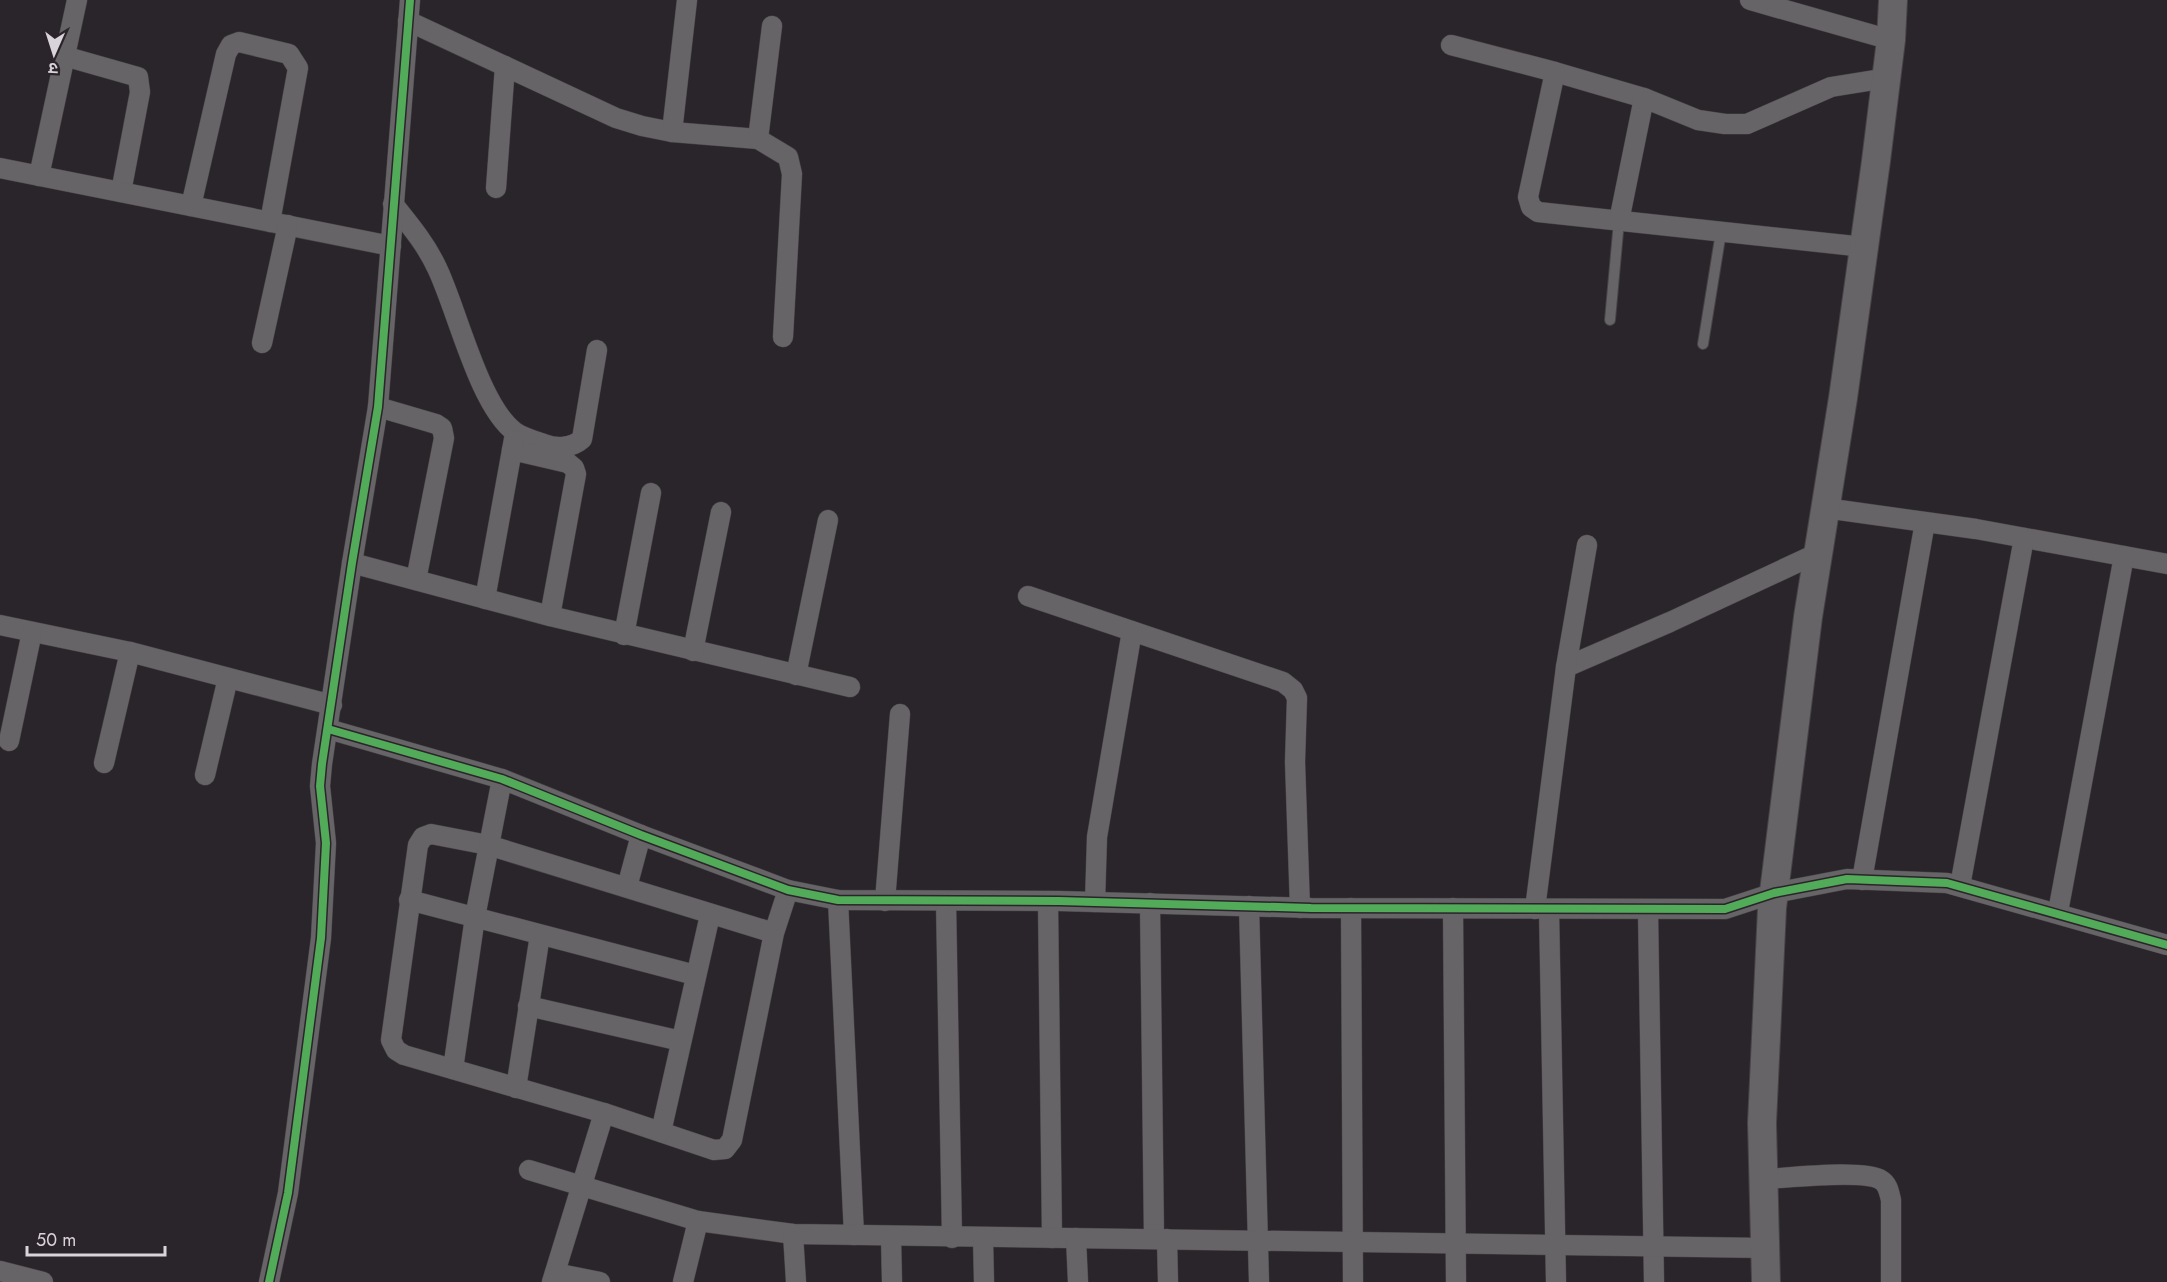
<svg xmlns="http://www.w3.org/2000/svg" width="2167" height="1282" font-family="Jost,'Noto Sans Devanagari',sans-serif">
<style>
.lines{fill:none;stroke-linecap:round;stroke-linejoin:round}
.lane-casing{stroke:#464246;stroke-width:12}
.street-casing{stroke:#464246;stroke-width:21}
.secondary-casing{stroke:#464246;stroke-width:30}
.lane{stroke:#666466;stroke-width:10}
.street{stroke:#666466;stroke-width:20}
.secondary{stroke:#666466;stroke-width:28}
.cycleway-casing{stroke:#2b242b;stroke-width:11}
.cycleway{stroke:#51ab58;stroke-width:8}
</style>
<rect width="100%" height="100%" fill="#2a252a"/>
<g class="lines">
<defs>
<g id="lane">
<path d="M1610 320 1619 221"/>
<path d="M1703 344 1721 232"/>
</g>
<g id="street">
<path d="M1750 0 1891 40"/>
<path d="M408 21 616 118 642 126 672 132 758 139 788 157 792 174 783 337"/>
<path d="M1451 45 1555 72 1644 98 1698 120 1725 124H1747L1831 87 1887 78"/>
<path d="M64 56 138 77 140 92 121 192"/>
<path d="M1555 72 1528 197 1531 207 1538 212 1864 247"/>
<path d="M672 132 687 0"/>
<path d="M758 139 772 26"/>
<path d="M0 168 391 246"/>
<path d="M39 176 77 0"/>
<path d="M496 188 505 66"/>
<path d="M393 204C409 224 426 244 437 268 457 309 479 406 515 432 522 437 535 441 544 444 557 449 572 448 582 439L597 350"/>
<path d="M191 206 226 54 231 45 239 42 289 54 298 68 270 222"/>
<path d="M1619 221 1644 98"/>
<path d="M262 343 288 225"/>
<path d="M378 407 436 424 442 428 444 438 416 580"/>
<path d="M512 450 568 463 574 468 576 474 550 616"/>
<path d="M1825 508 1976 529 2167 564"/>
<path d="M352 563 550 616 850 687"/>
<path d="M1028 596 1283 682 1293 690 1297 698 1295 762 1300 908"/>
<path d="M485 599 514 439"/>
<path d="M0 625 130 652 332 705"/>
<path d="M624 635 651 493"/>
<path d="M693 651 721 512"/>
<path d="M1566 667 1670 622 1818 553"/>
<path d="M796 675 828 520"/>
<path d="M328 729 502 779 641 835 788 890 838 900 1059 901 1311 908 1725 909 1774 893 1847 879 1947 883 2167 945"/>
<path d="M9 741 32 632"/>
<path d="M104 763 130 652"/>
<path d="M205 775 228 678"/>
<path d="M1862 880 1925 522"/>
<path d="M1960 886 2024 538"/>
<path d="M627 887 641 835"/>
<path d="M409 900 695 975"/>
<path d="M838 900 854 1235"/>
<path d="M885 901 900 714"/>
<path d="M946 901 952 1238"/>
<path d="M1048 901 1052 1238"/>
<path d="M1095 902 1097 837 1132 631"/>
<path d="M1150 903 1154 1238"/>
<path d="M1249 906 1259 1282"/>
<path d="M1351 908 1353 1282"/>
<path d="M1453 908 1456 1282"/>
<path d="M1535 909 1566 667 1587 545"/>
<path d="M1549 909 1556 1282"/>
<path d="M1648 910 1654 1282"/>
<path d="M2058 912 2124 556"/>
<path d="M774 933 488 845 431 834 423 837 418 845 391 1040 396 1050 404 1055 604 1113 714 1150 725 1149 732 1140 774 933 788 890"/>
<path d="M528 1006 681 1041"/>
<path d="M453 1069 475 917 502 779"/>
<path d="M516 1088 540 935"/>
<path d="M661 1132 710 915"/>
<path d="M529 1170 698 1221 793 1234 1766 1248"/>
<path d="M1764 1179C1787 1178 1864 1169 1881 1180 1888 1184 1889 1192 1891 1200V1282"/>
<path d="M793 1234 796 1282"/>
<path d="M891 1237 892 1282"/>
<path d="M983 1238 984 1282"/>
<path d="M1076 1238 1078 1282"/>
<path d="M1167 1239 1168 1282"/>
<path d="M0 1271 43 1282"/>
<path d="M555 1273 600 1282"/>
<path d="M269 1282 288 1193 321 938 326 843 320 786 322 764 352 563 378 407 410 0"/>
<path d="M552 1282 604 1113"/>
<path d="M683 1282 698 1221"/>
</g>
<path id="secondary" d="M1766 1282 1762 1123 1772 908 1808 617 1843 398 1876 161 1891 40 1893 0"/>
</defs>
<use href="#lane" class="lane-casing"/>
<use href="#street" class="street-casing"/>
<use href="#secondary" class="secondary-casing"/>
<use href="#lane" class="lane"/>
<use href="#street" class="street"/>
<use href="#secondary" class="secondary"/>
<defs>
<g id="cycleway">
<path d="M328 729 502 779 641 835 788 890 838 900 1059 901 1311 908 1725 909 1774 893 1847 879 1947 883 2167 945"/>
<path d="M269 1282 288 1193 321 938 326 843 320 786 322 764 352 563 378 407 410 0"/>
</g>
</defs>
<use href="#cycleway" class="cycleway-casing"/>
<use href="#cycleway" class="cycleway"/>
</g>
<g transform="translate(54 54) rotate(183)" stroke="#2b242b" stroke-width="4.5" paint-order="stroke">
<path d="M0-4.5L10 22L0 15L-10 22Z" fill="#d9d4d9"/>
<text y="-9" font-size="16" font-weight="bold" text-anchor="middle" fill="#d9d4d9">उ</text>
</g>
<path d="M27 1246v9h138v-9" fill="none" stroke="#d9d4d9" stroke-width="3"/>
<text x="36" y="1246" font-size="18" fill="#d9d4d9" stroke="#2b242b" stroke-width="4.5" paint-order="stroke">50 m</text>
</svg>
